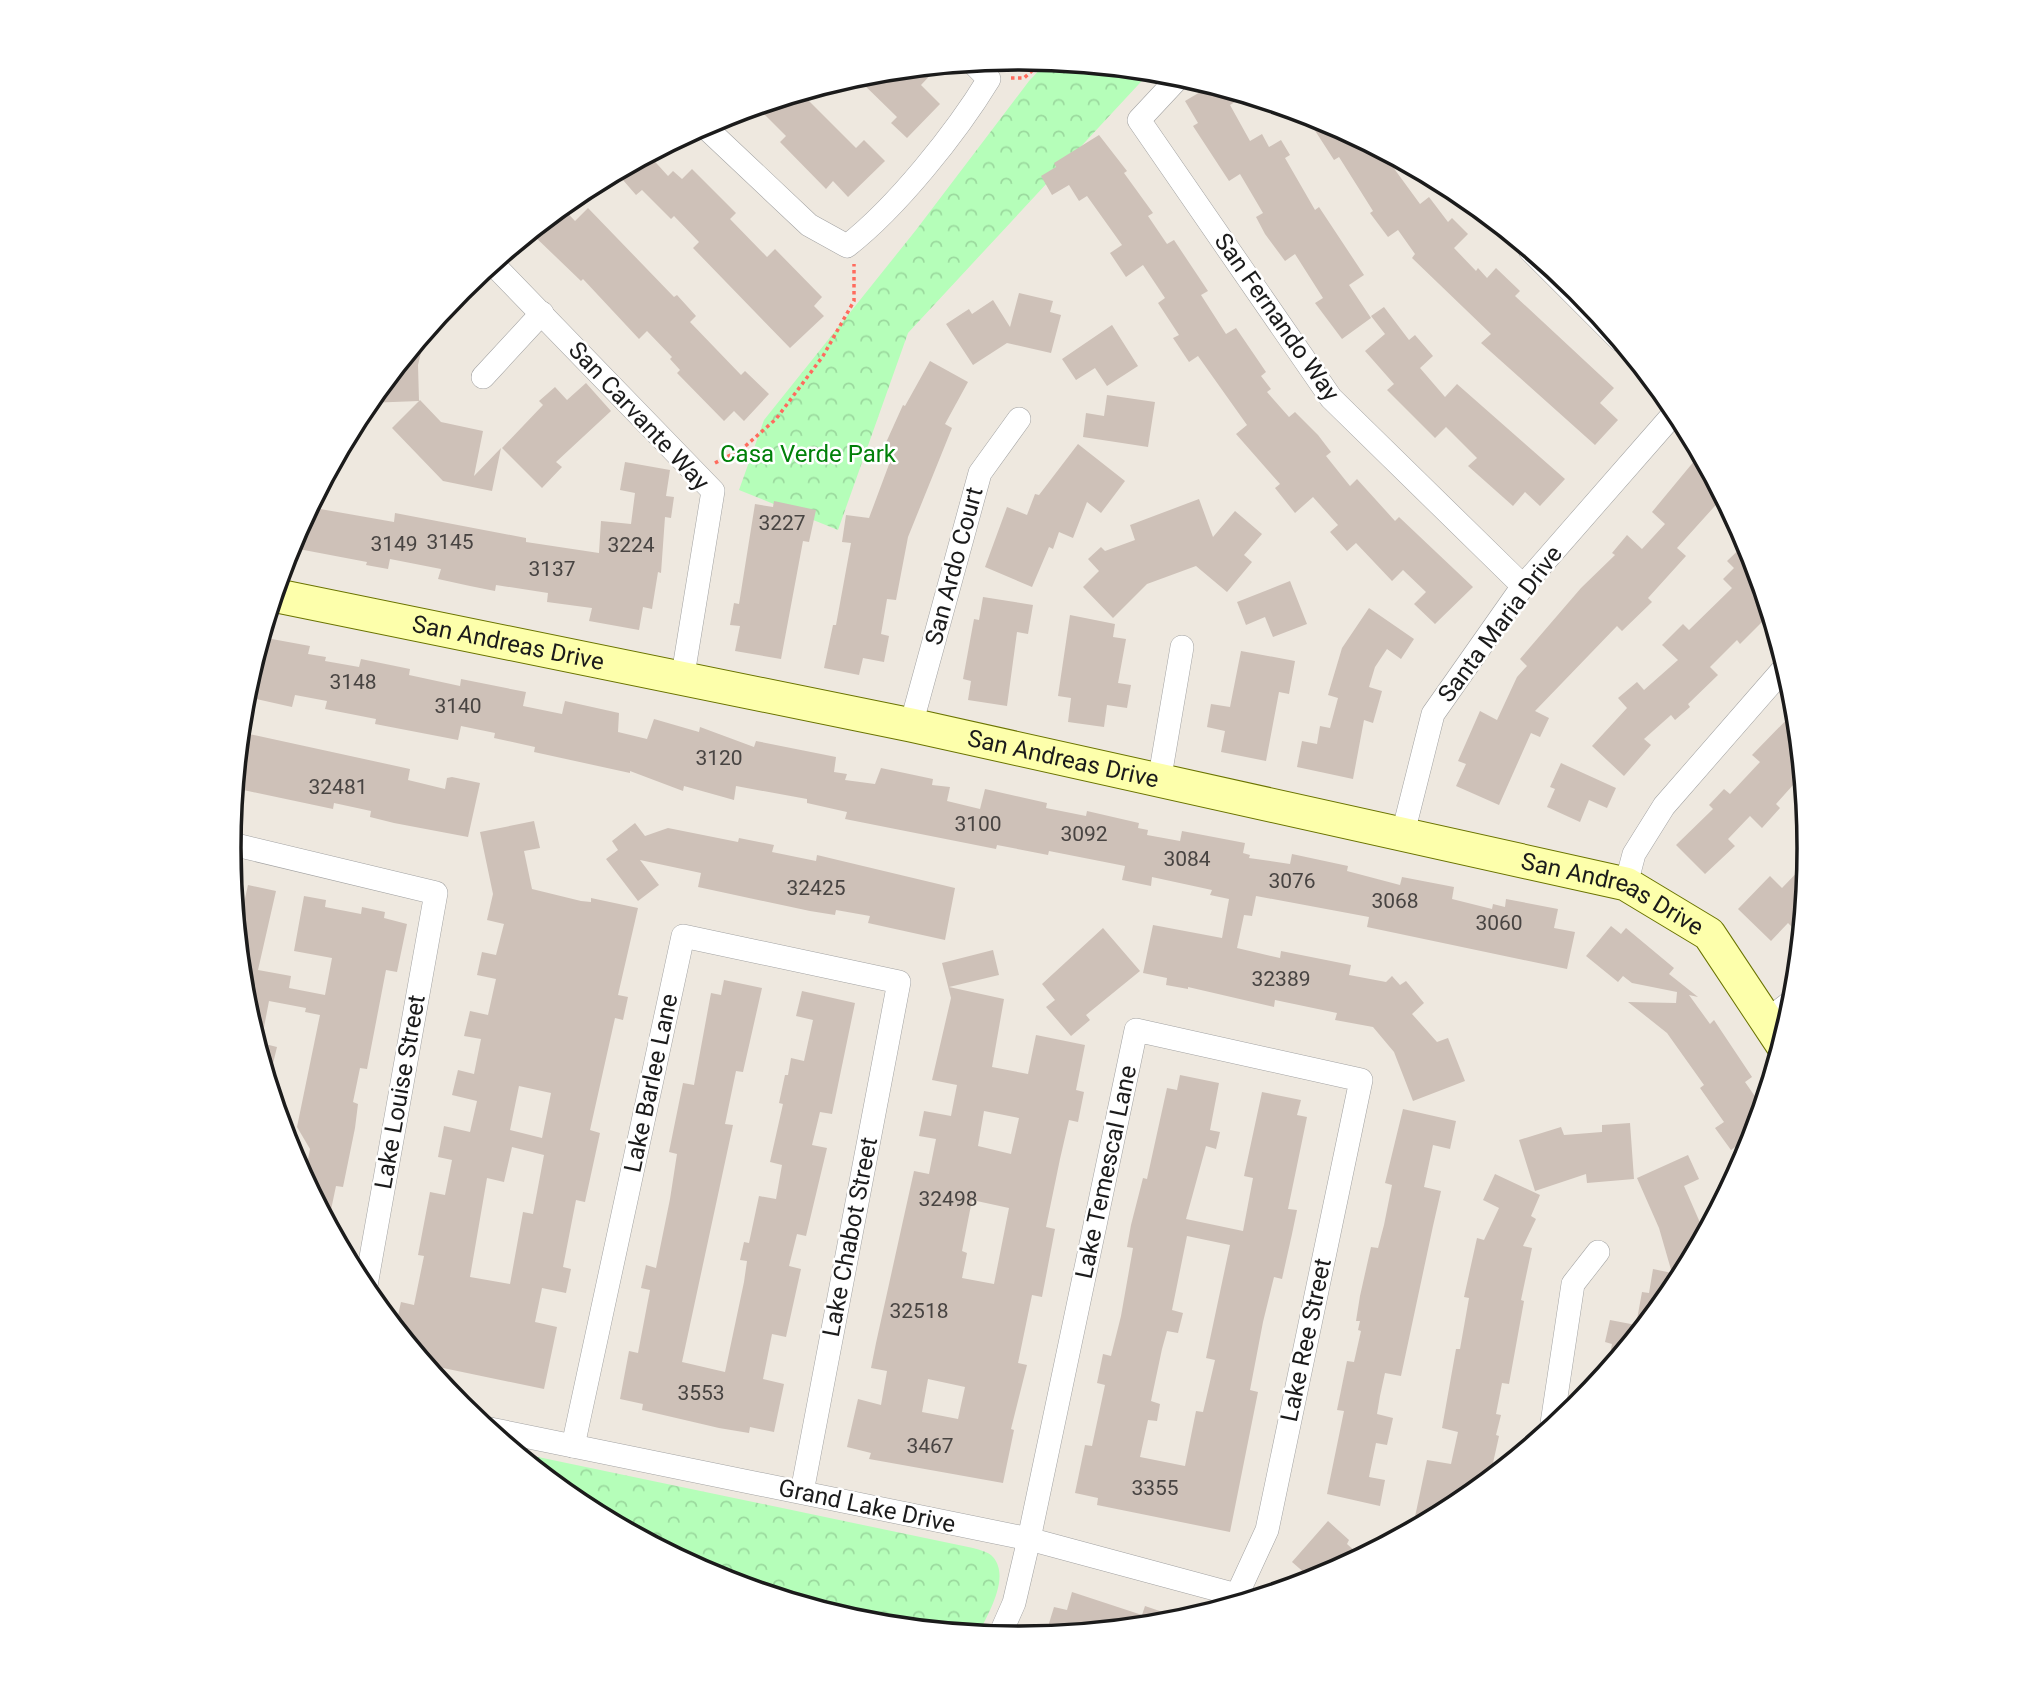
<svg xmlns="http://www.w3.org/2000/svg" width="2038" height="1697" font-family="Roboto,sans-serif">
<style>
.park{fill:url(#park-crowns)}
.building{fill:#cec1b8;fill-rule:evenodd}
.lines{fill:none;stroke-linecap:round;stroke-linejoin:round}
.street-casing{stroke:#a2a2a2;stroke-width:24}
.secondary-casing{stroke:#6a7300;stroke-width:35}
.path{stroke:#ff6b5e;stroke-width:3.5;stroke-dasharray:3.5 3.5;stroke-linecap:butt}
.street{stroke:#fff;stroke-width:23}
.secondary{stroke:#fdffab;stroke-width:33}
.labels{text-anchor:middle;stroke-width:5;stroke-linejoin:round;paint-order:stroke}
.number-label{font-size:21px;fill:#484442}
.street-label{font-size:24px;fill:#1b1b1b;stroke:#fff}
.park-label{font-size:24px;fill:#018009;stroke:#fff}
.rim{fill:none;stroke:#1b1b1b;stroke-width:3.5}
</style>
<defs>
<pattern id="park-crowns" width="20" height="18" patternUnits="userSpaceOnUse" patternTransform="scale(1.75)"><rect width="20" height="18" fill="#b5feb9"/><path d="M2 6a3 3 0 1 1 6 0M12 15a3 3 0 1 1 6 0" fill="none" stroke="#9bd99e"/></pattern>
</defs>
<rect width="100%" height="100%" fill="#eee8df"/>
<g class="park">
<path d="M1048 61 1151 71 908 333 838 530 739 490 764 420 916 230 1029 81Z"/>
<path d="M514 1452 973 1548C980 1550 989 1552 993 1557 1011 1578 987 1615 978 1635L864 1624 716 1579 579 1506Z"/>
</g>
<g class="building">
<path d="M939 66 921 85 940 104 907 138 891 123 897 117 855 76Z"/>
<path d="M1212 85 1246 95 1230 105 1250 141 1262 134 1269 147 1281 140 1290 155 1285 158 1315 210 1319 207 1364 275 1349 285 1371 318 1342 339 1315 303 1323 298 1295 254 1285 261 1265 234 1256 217 1263 213 1240 174 1229 181 1193 126 1198 123 1185 101Z"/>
<path d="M800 92 856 148 864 140 885 161 848 197 833 181 826 189 780 142 786 136 756 106Z"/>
<path d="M1303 112 1322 118 1397 158 1390 163 1420 204 1429 197 1448 222 1452 218 1468 234 1454 248 1476 271 1478 268 1487 278 1496 268 1520 291 1515 296 1614 388 1600 403 1618 420 1595 445 1481 343 1491 334 1412 258 1415 254 1398 230 1388 237 1370 213 1373 211 1339 157 1334 160Z"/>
<path d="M1099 135 1127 171 1124 173 1153 213 1148 216 1167 244 1174 240 1208 291 1201 295 1226 334 1236 328 1266 372 1261 376 1271 389 1267 392 1289 417 1295 412 1318 435 1331 452 1326 456 1350 486 1357 479 1395 521 1399 517 1473 587 1435 624 1414 604 1426 592 1403 570 1392 581 1356 543 1347 551 1330 532 1338 525 1313 497 1295 513 1275 488 1280 484 1236 434 1247 425 1198 356 1189 362 1173 338 1179 335 1158 303 1165 298 1143 265 1126 277 1110 253 1122 245 1087 196 1079 201 1069 185 1052 195 1041 176 1056 167 1054 163Z"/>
<path d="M648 154 668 176 673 171 682 179 692 169 736 213 730 219 767 257 775 249 822 297 814 306 824 316 790 348 693 248 699 242 674 216 671 219 642 190 636 195 616 172Z"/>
<path d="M561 206 575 221 588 208 674 297 677 295 696 316 690 322 741 375 745 371 769 394 744 421 734 411 724 421 677 373 680 370 670 359 672 357 647 331 639 339 583 279 581 281 530 232Z"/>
<path d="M1019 293 1053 301 1050 312 1061 315 1051 353 1007 343 973 365 946 324 969 309 972 314 993 300 1010 327Z"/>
<path d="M1384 307 1409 340 1415 335 1433 356 1420 368 1445 397 1457 384 1565 479 1540 506 1525 492 1513 506 1468 466 1477 458 1446 427 1435 438 1387 390 1394 384 1365 351 1385 334 1371 316Z"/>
<path d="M1112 325 1138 366 1107 386 1095 368 1076 380 1062 359Z"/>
<path d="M426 331 418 365 419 401 367 403Z"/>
<path d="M930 361 968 382 945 424 952 428 908 537 896 600 887 599 881 634 889 636 884 662 863 658 859 675 824 668 833 625H836L851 543 842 542 846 515 869 518 894 451 884 447 903 405 905 406Z"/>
<path d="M586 383 611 411 556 462 562 467 542 488 502 448 543 405 539 401 555 387 567 400Z"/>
<path d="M1107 395 1155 402 1148 447 1083 437 1086 413 1104 416Z"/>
<path d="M420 400 441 422 483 431 474 476 501 448 492 491 443 481 392 428Z"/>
<path d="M1078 444 1125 481 1101 513 1087 502 1073 538 1059 532 1053 549 1049 547 1032 587 985 567 1007 507 1027 515 1035 494 1039 495Z"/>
<path d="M1700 454 1723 497 1677 548 1686 556 1648 598 1652 602 1622 631 1617 626 1535 711 1549 718 1540 737 1531 733 1499 805 1456 786 1466 764 1458 761 1480 711 1497 720 1517 677 1527 666 1520 659 1581 588 1615 555 1612 553 1627 535 1642 549 1665 524 1652 512Z"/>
<path d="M625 462 670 470 666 496 674 497 671 518 665 517 661 573 658 572 652 609 643 607 639 630 589 621 592 608 547 602 548 593 496 585 495 591 470 586 438 579 441 569 390 559 388 569 366 565 367 562 288 547 309 507 394 522 395 513 526 538V542L599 553 601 521 631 524 635 493 620 490Z"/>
<path d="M1199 499 1213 537 1235 511 1262 534 1244 555 1252 562 1227 592 1196 566 1147 584 1113 618 1083 587 1099 571 1088 559 1101 547 1105 551 1135 540 1130 525Z"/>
<path d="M774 501 816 510 809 542 803 541 781 659 735 651 740 626 730 625 734 603 739 604 755 504 773 507Z"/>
<path d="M1747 542 1770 614 1740 644 1737 640 1710 667 1718 675 1688 704 1690 707 1675 720 1671 715 1644 739 1651 745 1624 776 1592 746 1627 708 1618 698 1637 682 1644 690 1678 660 1662 645 1683 624 1689 630 1732 588 1723 579 1734 568 1727 561Z"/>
<path d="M1290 581 1307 624 1273 637 1265 617 1246 625 1237 602Z"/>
<path d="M983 597 1033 605 1028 634 1017 632 1007 706 968 700 971 681 963 679 974 619 979 620Z"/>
<path d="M1369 608 1414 639 1401 659 1387 649 1375 667 1369 687 1382 691 1373 723 1364 720 1353 779 1297 767 1302 741 1317 744 1320 726 1330 728 1338 698 1328 695 1342 648Z"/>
<path d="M1070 615 1115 624 1113 637 1126 639 1118 683 1131 685 1127 708 1107 705 1104 727 1068 722 1071 698 1058 696Z"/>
<path d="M261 637 310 646 308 654 326 657 325 661 359 667 361 659 410 669 409 675 460 686 461 679 526 692 523 706 562 714 565 701 619 713 618 732 647 739 654 719 699 732 700 727 754 747 756 741 836 757 834 772 847 774 845 780 875 784 881 768 933 779 932 785 950 787 947 801 980 809 985 789 1047 803 1046 808 1086 816 1087 811 1139 823 1138 828 1148 830 1147 835 1180 841 1182 831 1245 843 1243 853 1250 855 1249 858 1290 864 1292 854 1348 866 1347 871 1400 885 1402 877 1454 887 1452 899 1492 909 1493 904 1505 907 1506 899 1558 909 1554 928 1575 932 1567 969 1367 927 1369 917 1256 896 1252 916 1244 915 1237 948 1280 958 1281 951 1351 965 1349 975 1386 982 1392 976 1400 985 1406 981 1424 1003 1412 1014 1437 1042 1448 1038 1465 1081 1413 1101 1394 1052 1373 1027 1335 1020 1337 1013 1275 1000 1274 1007 1188 987V989L1166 985 1167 978 1143 973 1153 925 1222 938 1229 899 1210 895 1212 890 1152 877 1151 886 1122 880 1125 866 1049 851 1048 855 997 845 996 849 845 819 847 812 807 803V799L736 786 734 800 684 786 683 791 630 771V773L534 752 535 747 494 738 495 733 461 726 458 740 375 724 376 719 325 709 327 701 295 695 292 707 243 696Z"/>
<path d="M1241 651 1295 661 1289 694 1279 692 1266 761 1221 752 1225 731 1207 727 1211 704 1230 707Z"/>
<path d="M1796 710 1802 775 1776 804 1780 808 1762 828 1750 816 1728 839 1735 846 1705 874 1676 845 1713 809 1709 805 1724 789 1730 794 1760 762 1752 755Z"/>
<path d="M240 732 410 769 408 780 445 789 447 778 452 777 480 783 468 837 394 823 370 817 371 811 334 803 333 809 234 788Z"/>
<path d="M1561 763 1616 788 1607 808 1589 800 1580 822 1547 807 1555 789 1550 787Z"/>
<path d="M534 821 540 848 524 851 532 889 581 901 591 902V898L638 908 618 995 628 997 623 1020 615 1018 590 1130 600 1133 585 1202 576 1200 563 1267 571 1269 566 1293 542 1288 535 1322 557 1327 544 1389 424 1364 395 1329 401 1302 414 1305 424 1256 418 1255 430 1192 445 1195 452 1160 438 1157 444 1126 470 1132 477 1101 452 1095 458 1070 474 1074 481 1039 464 1036 470 1011 488 1015 496 979 477 975 482 952 496 955 504 924 487 920 493 894 480 832ZM519 1086 551 1093 542 1138 510 1130ZM512 1147 544 1155 533 1214 523 1212 510 1284 470 1277 487 1178 504 1182Z"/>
<path d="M635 823 645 836 668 828 738 842 739 838 774 845 772 852 816 861 817 855 955 888 945 940 868 923 870 916 836 910 835 915 810 911 698 887 701 873 640 860 659 885 638 901 606 859 618 850 612 841Z"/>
<path d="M1809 860 1801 936 1788 923 1771 941 1738 909 1770 876 1782 888Z"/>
<path d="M248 885 276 891 258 970 291 976 289 988 325 995 332 958 294 951 304 896 326 900 325 907 361 914 362 907 385 912 384 918 407 924 397 972 386 970 367 1069 360 1068 353 1102 358 1104 355 1128 343 1187 336 1186 328 1224 304 1180 310 1149 297 1127 320 1015 305 1012 306 1008 269 1001 261 1043 277 1047 268 1084 243 1002 241 976 247 940 237 938V934Z"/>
<path d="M1611 926 1621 934 1626 928 1674 968 1669 974 1698 997 1689 995 1710 1024 1714 1020 1752 1077 1745 1082 1763 1108 1755 1133 1731 1150 1715 1128 1724 1122 1700 1088 1704 1085 1667 1033 1628 1002 1676 1003 1677 992 1632 983 1623 976 1618 982 1586 956Z"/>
<path d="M1103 928 1140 971 1086 1015 1090 1020 1071 1036 1046 1007 1055 1000 1042 984Z"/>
<path d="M993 950 999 975 949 987 1004 999 992 1067 1028 1074 1036 1035 1085 1045 1076 1090 1084 1092 1078 1122 1069 1120 1060 1159 1046 1227 1055 1229 1042 1297 1032 1295 1018 1363 1027 1365 1011 1429 1014 1430 1003 1483 869 1459 871 1453 847 1447 858 1399 881 1405 887 1371 871 1368 876 1343 914 1171 929 1174 936 1139 919 1136 924 1111 951 1116 957 1085 932 1080 951 998 942 963ZM984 1111 1019 1118 1011 1154 978 1146ZM972 1200 1009 1208 994 1284 962 1278 967 1253 962 1251ZM928 1379 965 1387 958 1419 922 1412Z"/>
<path d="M724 980 762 988 743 1072 736 1071 725 1124 733 1125 682 1362 725 1372 744 1282 747 1261 740 1260 744 1242 749 1243 759 1196 776 1199 782 1165 770 1162 783 1104 779 1103 785 1075H788L791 1058 804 1061 813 1020 796 1016 802 991 855 1003 832 1114 820 1112 812 1145 827 1148 806 1236 797 1234 789 1266 801 1269 786 1337 772 1334 763 1379 784 1384 774 1432 750 1427 749 1433 719 1428 642 1410 643 1404 620 1399 629 1351 638 1353 650 1290 641 1288 646 1265 656 1268 670 1199 677 1154 669 1152 683 1083 694 1085 711 993 721 995Z"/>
<path d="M1180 1075 1219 1083 1210 1130 1220 1132 1216 1149 1206 1146 1186 1219 1243 1231 1253 1178 1244 1176 1262 1092 1301 1100 1297 1115 1307 1117 1288 1209 1297 1210 1292 1234 1282 1279 1274 1277 1263 1322 1250 1390 1258 1392 1230 1532 1097 1505 1098 1498 1075 1493 1085 1445 1092 1446 1105 1385 1097 1383 1103 1354 1111 1356 1121 1316 1133 1248 1127 1247 1131 1225 1143 1178 1147 1179 1167 1088 1177 1090ZM1187 1236 1230 1245 1206 1358 1215 1360 1203 1412 1196 1411 1185 1466 1140 1457 1148 1420 1157 1421 1160 1404 1151 1401 1162 1349 1167 1331 1178 1333 1183 1313 1172 1310Z"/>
<path d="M1403 1109 1456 1121 1450 1149 1433 1145 1424 1187 1441 1191 1433 1226 1401 1376 1385 1373 1380 1396 1377 1414 1393 1418 1387 1445 1376 1443 1369 1477 1385 1480 1380 1506 1327 1494 1344 1411 1337 1410 1347 1361 1354 1362 1361 1331 1358 1330 1360 1321H1356L1360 1296 1371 1247 1378 1248 1384 1225 1392 1185 1385 1183Z"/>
<path d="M1630 1123 1634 1179 1587 1183 1586 1174 1535 1191 1519 1140 1561 1127 1564 1135 1602 1132V1125Z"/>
<path d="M1688 1155 1699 1179 1684 1186 1705 1234 1676 1288 1606 1374 1612 1344 1605 1342 1610 1320 1636 1325 1642 1292 1649 1293 1653 1269 1672 1273 1659 1228 1637 1178Z"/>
<path d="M1495 1174 1540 1195 1531 1216 1536 1219 1523 1246 1532 1248 1521 1300 1524 1301 1509 1384 1502 1383 1496 1414 1501 1415 1496 1435 1499 1436 1489 1481 1458 1506 1412 1531 1427 1460 1451 1464 1458 1432 1442 1428 1456 1349H1460L1469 1298 1464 1297 1477 1238 1484 1240 1499 1208 1483 1200Z"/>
<path d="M1328 1521 1349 1540 1347 1544 1357 1553 1344 1567 1314 1581 1292 1562Z"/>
<path d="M1072 1592 1142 1615 1145 1606 1186 1620 1061 1635 1047 1630 1054 1607 1067 1610Z"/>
</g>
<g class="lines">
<defs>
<g id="street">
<path d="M1181 75 1139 120 1331 398 1523 586"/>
<path d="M703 125 809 225 847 246C897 207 956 133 989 79L972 62"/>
<path d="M1530 250 1620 340"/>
<path d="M492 263 713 491 682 681"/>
<path d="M483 377 542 313"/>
<path d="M911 725 980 473 1019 419"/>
<path d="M1159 782 1182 647"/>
<path d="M1403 833 1433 714 1523 586 1677 410"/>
<path d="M229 858 232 844 436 893 365 1291"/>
<path d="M1626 884 1634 854 1664 806 1786 666"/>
<path d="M1766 1021 1795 999"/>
<path d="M485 1428 1029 1539 1237 1595 1244 1603"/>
<path d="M1551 1430 1573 1284 1598 1252"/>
<path d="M573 1446 683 936 899 982 802 1492"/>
<path d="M999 1637 1014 1603 1029 1539 1136 1030 1361 1080 1267 1530 1237 1595"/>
</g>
<g id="secondary">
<path id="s1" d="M273 595 911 725 1626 884 1709 934 1782 1044"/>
</g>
</defs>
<use href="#street" class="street-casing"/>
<use href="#secondary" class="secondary-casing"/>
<g class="path">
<path d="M1011 78H1024L1044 60"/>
<path d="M715 463 742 449 776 419 823 356 854 301V264"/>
</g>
<use href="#street" class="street"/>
<use href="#secondary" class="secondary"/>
</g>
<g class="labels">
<g class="number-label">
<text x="782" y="530">3227</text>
<text x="450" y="549">3145</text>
<text x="394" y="551">3149</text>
<text x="631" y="552">3224</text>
<text x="552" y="576">3137</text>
<text x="353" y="689">3148</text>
<text x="458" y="713">3140</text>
<text x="719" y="765">3120</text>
<text x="338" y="794">32481</text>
<text x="978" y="831">3100</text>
<text x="1084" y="841">3092</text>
<text x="1187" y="866">3084</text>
<text x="1292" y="888">3076</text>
<text x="816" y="895">32425</text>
<text x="1395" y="908">3068</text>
<text x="1499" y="930">3060</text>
<text x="1281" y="986">32389</text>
<text x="948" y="1206">32498</text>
<text x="919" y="1318">32518</text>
<text x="701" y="1400">3553</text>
<text x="930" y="1453">3467</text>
<text x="1155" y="1495">3355</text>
</g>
<g class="street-label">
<text transform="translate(1277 317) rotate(55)" y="8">San Fernando Way</text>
<text transform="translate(639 416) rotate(47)" y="8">San Carvante Way</text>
<text transform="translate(954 566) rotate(-75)" y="8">San Ardo Court</text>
<text transform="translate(1500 624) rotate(-53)" y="8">Santa Maria Drive</text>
<text dy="8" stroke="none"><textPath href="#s1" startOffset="240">San Andreas Drive</textPath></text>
<text dy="8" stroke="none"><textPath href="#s1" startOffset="807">San Andreas Drive</textPath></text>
<text dy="8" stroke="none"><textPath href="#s1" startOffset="1374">San Andreas Drive</textPath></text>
<text transform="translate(651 1083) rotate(-78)" y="8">Lake Barlee Lane</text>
<text transform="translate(400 1092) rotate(-80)" y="8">Lake Louise Street</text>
<text transform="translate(1106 1172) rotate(-78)" y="8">Lake Temescal Lane</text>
<text transform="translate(850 1237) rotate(-79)" y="8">Lake Chabot Street</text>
<text transform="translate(1306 1340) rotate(-78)" y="8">Lake Ree Street</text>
<text transform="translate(867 1506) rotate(12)" y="8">Grand Lake Drive</text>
</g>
<g class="park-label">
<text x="808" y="462">Casa Verde Park</text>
</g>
</g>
<path d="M0 0H2038V1697H0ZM241 848a778 778 0 1 1 1556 0a778 778 0 1 1-1556 0Z" fill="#fff" fill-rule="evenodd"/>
<path class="rim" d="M241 848a778 778 0 1 1 1556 0a778 778 0 1 1-1556 0Z"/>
</svg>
